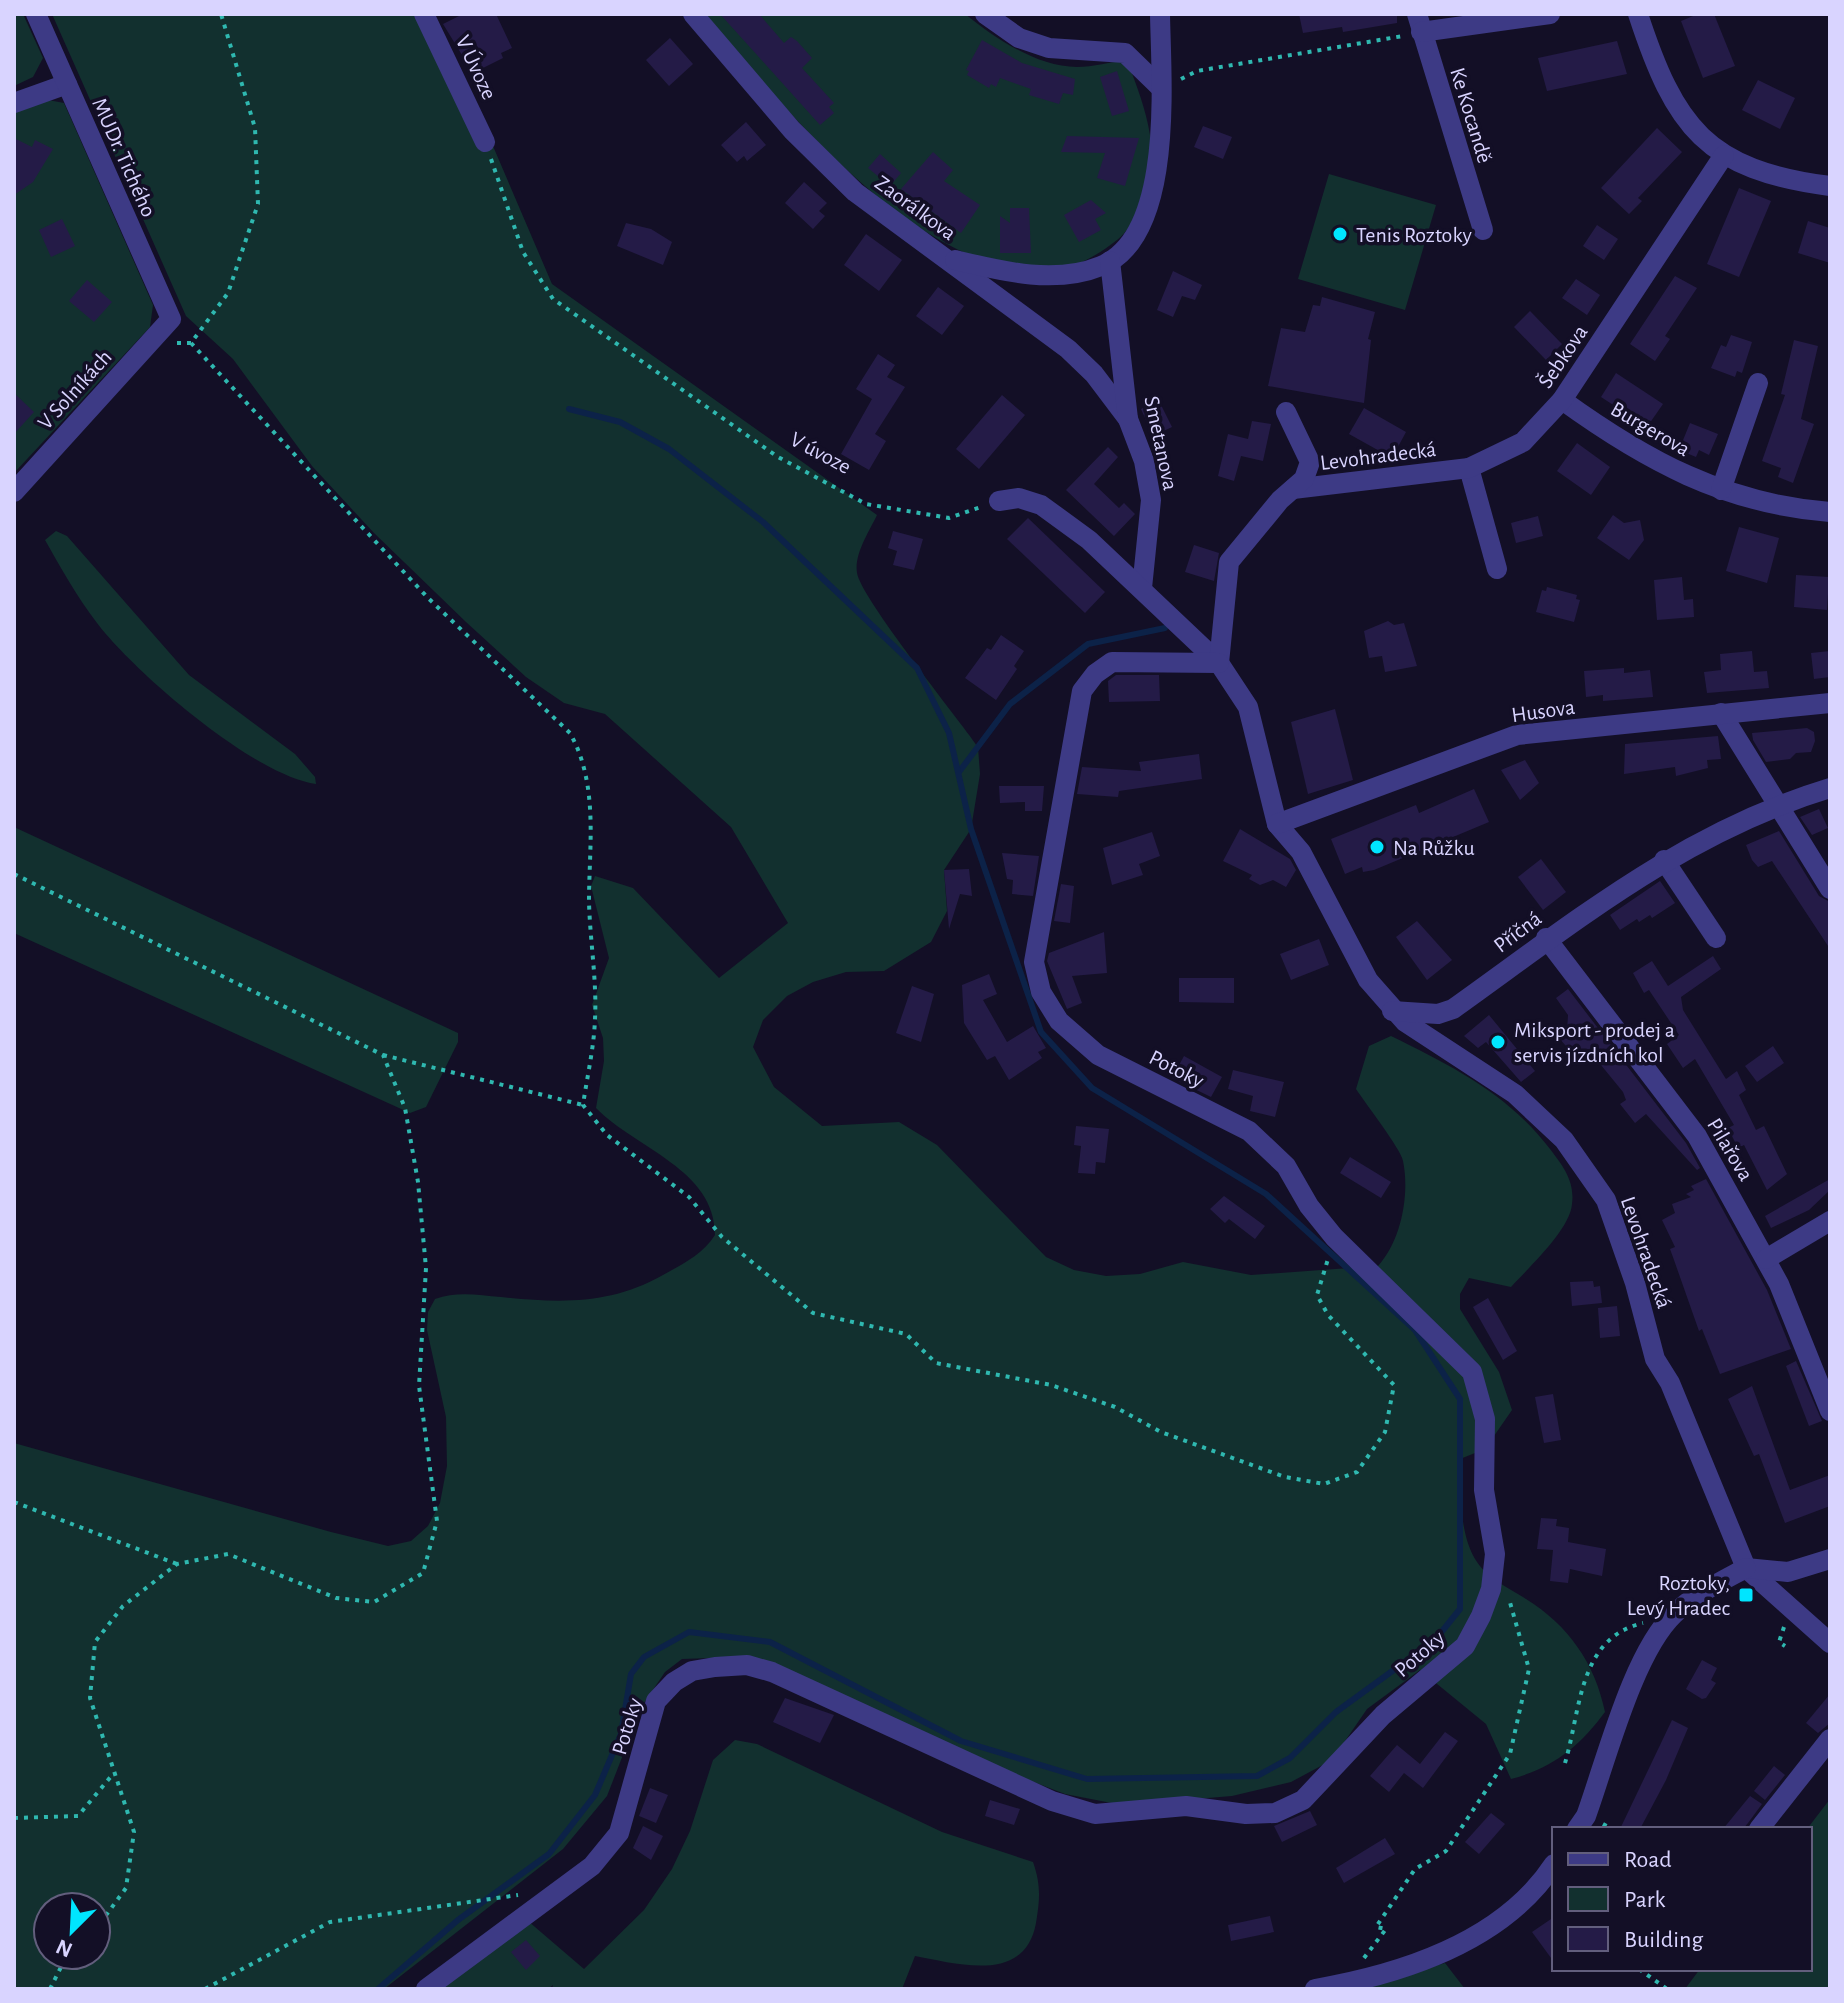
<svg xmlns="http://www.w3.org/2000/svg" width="1844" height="2003" font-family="'Alegreya Sans',sans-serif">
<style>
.green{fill:#12302f;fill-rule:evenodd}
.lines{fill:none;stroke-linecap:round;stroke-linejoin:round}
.stream{stroke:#0c2248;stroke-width:6}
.building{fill:#241b47}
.path{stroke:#2fb8b0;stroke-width:4;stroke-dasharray:4 6;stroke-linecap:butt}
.minor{stroke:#3d3a85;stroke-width:20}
.poi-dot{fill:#00e5ff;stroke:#130f26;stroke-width:3}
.labels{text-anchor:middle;stroke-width:7;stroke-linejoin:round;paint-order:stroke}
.street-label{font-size:22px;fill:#d9d4ff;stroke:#130f26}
.poi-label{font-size:22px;fill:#d9d4ff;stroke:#130f26;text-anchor:start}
</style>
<rect width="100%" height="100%" fill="#130f26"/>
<g class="green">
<path d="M14 14H23L43 58 33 77 14 86Z"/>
<path d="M52 14H420L454 55 552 284 877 515C869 532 854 554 857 573 861 598 957 717 978 747L980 774 971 829 944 870 947 911 931 942 884 971 846 972 813 982 787 996 763 1020 753 1047 774 1087 822 1126 899 1122 937 1145 1046 1257 1074 1270 1106 1276 1140 1274 1183 1262 1251 1275 1378 1266C1401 1241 1410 1195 1403 1161 1401 1149 1365 1103 1356 1089L1369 1046 1391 1036C1452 1066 1508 1094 1550 1149 1563 1166 1575 1181 1572 1204 1570 1230 1528 1268 1511 1287L1469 1278 1460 1294V1309L1499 1372 1512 1410 1485 1449 1460 1459C1460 1489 1459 1536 1477 1562 1489 1580 1508 1587 1526 1599 1568 1625 1595 1663 1605 1712 1580 1746 1553 1768 1511 1779L1486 1724 1420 1670 1367 1709 1332 1760 1291 1782 1232 1796 1122 1805 1065 1794 711 1658 682 1659 665 1672 642 1706 607 1796 563 1849 384 1989H14V1443L331 1532 388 1546 411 1541 428 1526 440 1503 447 1466 446 1417 427 1330 428 1312 435 1299C457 1291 478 1295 501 1297 560 1303 610 1305 663 1275 684 1263 702 1255 715 1235 715 1169 636 1149 596 1108L604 1061 603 1038 592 1005 609 958 591 886 595 876 633 888 719 978 788 923 731 827 605 714 564 703 526 677 466 622 374 533 312 466 233 359 186 316ZM48 1907H96V1955H48Z"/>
<path d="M703 14H965C995 38 1037 67 1077 67 1093 67 1111 62 1127 60 1136 84 1146 109 1150 135 1155 166 1142 221 1117 240 1096 257 1063 275 1035 272 905 261 784 106 703 14Z"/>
<path d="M43 99 64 103 153 305 150 327 14 473V113Z"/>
<path d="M1329 174 1436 205 1405 310 1298 279Z"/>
<path d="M56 531 67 536 189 675 295 754 315 777 316 784C255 776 135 673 97 623 77 597 61 568 45 540Z"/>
<path d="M14 827 458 1033V1042L426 1107 410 1113 14 933Z"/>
<path d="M735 1740 757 1744 942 1832 1033 1862C1041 1885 1040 1899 1036 1923 1025 1984 958 1964 915 1956L902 1989H552L553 1985 548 1989H433L528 1921 584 1969 644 1910 672 1869 690 1831 713 1760Z"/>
<path d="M1830 1799V1989H1685L1700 1969H1810V1829H1807Z"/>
<path d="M1445 1963 1465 1989H1358Z"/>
</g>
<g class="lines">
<g class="stream">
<path d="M959 772 1010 704 1088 644 1165 628"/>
<path d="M378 1989 458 1920 549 1854 595 1795 621 1734 631 1674 644 1657 689 1632 770 1642 961 1741 1087 1779 1257 1776 1290 1758 1336 1712 1435 1640 1460 1609V1399L1415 1330 1266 1194 1092 1088 1041 1032 971 829 949 733 917 668 763 522 669 449 620 422 569 409"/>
</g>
</g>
<g class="building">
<path d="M463 14H496L512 48 501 53 503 58 473 73 443 24Z"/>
<path d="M720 14H759L784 43 791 37 797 41 812 58 802 68 834 103 829 107 834 113 820 125Z"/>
<path d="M1299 14H1397V23L1343 32 1342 27 1303 33Z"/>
<path d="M1698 14H1714L1735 66 1703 78 1681 21Z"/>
<path d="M670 38 693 64 669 86 646 60Z"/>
<path d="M982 40 1022 63 1075 79 1073 95 1063 93 1059 104 1029 95 1031 89 1000 78 996 87 991 84 989 88 967 75 969 71 966 70Z"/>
<path d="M1617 41 1627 74 1547 91 1538 58Z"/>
<path d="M1117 71 1129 111 1112 116 1100 77Z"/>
<path d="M1758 80 1795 98 1780 129 1742 110Z"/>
<path d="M746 122 766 145 747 161 744 156 737 162 721 145Z"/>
<path d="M1203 126 1232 137 1223 159 1194 147Z"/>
<path d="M1657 128 1682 152 1638 198 1642 201 1629 214 1601 188Z"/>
<path d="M1067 136 1139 138 1125 186 1097 178 1105 153 1061 152Z"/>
<path d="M14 138 32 147 35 140 53 149 33 182 14 195Z"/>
<path d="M933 152 953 170 944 181 980 205 961 233 901 189Z"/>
<path d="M880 154 901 173 890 186 868 168Z"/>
<path d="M804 182 827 203 819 211 825 216 813 229 785 203Z"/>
<path d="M1739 188 1771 201 1739 277 1707 264Z"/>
<path d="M1091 200 1106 213 1095 219 1101 230 1079 242 1064 215Z"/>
<path d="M1010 208H1029L1031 253H1000V216L1010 223Z"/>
<path d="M62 219 75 246 51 257 39 230Z"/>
<path d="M1808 221 1830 228V263L1798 253Z"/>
<path d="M626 223 651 229 672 242 663 265 617 246Z"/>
<path d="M1597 225 1618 239 1604 260 1583 246Z"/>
<path d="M866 234 902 260 879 291 844 265Z"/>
<path d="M1173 271 1202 285 1195 300 1182 296 1173 317 1157 310Z"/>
<path d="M1675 276 1697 288 1665 336 1670 339 1655 361 1630 344Z"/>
<path d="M1576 279 1600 295 1587 315 1562 298Z"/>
<path d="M87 280 112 302 94 322 69 301Z"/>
<path d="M938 287 964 306 942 335 916 316Z"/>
<path d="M1322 297 1375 312 1368 339 1371 340 1364 403 1268 386 1281 328 1305 332 1313 305 1320 306Z"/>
<path d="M1530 311 1562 344 1546 360 1514 327Z"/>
<path d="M1731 335 1752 342 1742 373 1737 371 1735 377 1711 368 1721 345 1726 347Z"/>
<path d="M1794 340 1818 346 1801 419 1814 424 1793 483 1778 477 1781 468 1762 461 1785 395 1781 394Z"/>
<path d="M878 354 895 365 887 377 905 387 875 434 886 441 869 470 841 454 872 399 856 389Z"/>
<path d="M1616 373 1663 404 1647 427 1601 397Z"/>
<path d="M14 393 34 412 14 434Z"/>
<path d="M1002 395 1025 415 979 469 956 449Z"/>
<path d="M1159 401 1172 427 1153 436 1141 409Z"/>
<path d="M1364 408 1406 432 1392 458 1349 434Z"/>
<path d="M1252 421 1271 424 1263 461 1241 456 1234 481 1218 476 1228 434 1248 439Z"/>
<path d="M1690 423 1718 434 1709 455 1699 450 1696 457 1679 450Z"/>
<path d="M1577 443 1610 467 1591 495 1557 471Z"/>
<path d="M1108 447 1118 457 1094 484 1119 508 1124 503 1135 514 1114 536 1066 490Z"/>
<path d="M1613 515 1624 523 1640 520 1644 540 1629 560 1597 538Z"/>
<path d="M1538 516 1543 536 1516 543 1511 523Z"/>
<path d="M1028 518 1105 592 1085 613 1007 539Z"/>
<path d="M1739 527 1779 538 1767 583 1726 571Z"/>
<path d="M893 531 923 539 914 570 893 565 897 551 888 548Z"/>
<path d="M1194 545 1219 553 1214 581 1185 572Z"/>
<path d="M1796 575 1829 577 1827 610 1794 607Z"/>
<path d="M1682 577 1684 600 1693 599 1694 617 1657 620 1654 580Z"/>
<path d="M1547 587 1577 595 1576 599 1580 600 1574 622 1536 612 1542 590 1546 591Z"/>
<path d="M1388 621 1394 625 1404 623 1417 666 1385 672 1382 656 1369 658 1364 631Z"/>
<path d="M1001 635 1024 651 1014 666 1017 669 996 700 965 678 987 648 991 650Z"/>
<path d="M1752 651 1754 672 1767 671 1769 688 1707 693 1704 672 1721 670 1720 654Z"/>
<path d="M1830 651V677L1814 679 1811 653Z"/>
<path d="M1624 668V673L1650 670 1653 697 1603 701V695L1586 697 1584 671Z"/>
<path d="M1116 675H1159L1160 701 1109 702 1108 681Z"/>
<path d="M1335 709 1353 780 1308 794 1291 722Z"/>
<path d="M1807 728 1814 732 1815 741 1811 752 1796 753 1790 759 1766 762 1753 740 1752 733Z"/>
<path d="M1718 736 1721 759 1707 760 1708 768 1676 776 1675 767 1624 774 1625 744Z"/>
<path d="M1199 754 1202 779 1119 791 1118 797 1077 794 1082 767 1141 771 1139 762Z"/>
<path d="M1525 760 1539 783 1520 800 1501 770Z"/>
<path d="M999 786H1044L1042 811H1025V802L1000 803Z"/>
<path d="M1474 789 1489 822 1374 870 1363 872 1362 867 1345 874 1331 839 1416 805 1419 813Z"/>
<path d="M1819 809 1828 828 1812 835 1800 817Z"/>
<path d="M1240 829 1290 859 1296 870 1286 887 1273 880 1260 885 1249 879 1252 875 1223 861Z"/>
<path d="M1779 831 1819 896 1830 902V949L1772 861 1758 867 1752 860 1746 845Z"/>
<path d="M1152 832 1160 856 1139 864 1143 875 1112 885 1103 848Z"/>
<path d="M1002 853 1039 856 1033 896 1012 894 1013 880 1007 879Z"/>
<path d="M1541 859 1566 892 1543 910 1518 877Z"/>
<path d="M969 869 972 896 960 894 949 929 944 870Z"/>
<path d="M1660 881 1675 903 1652 918 1650 915 1639 922 1637 919 1620 930 1610 915Z"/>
<path d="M1061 884 1074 886 1070 923 1054 921Z"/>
<path d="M1417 921 1452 960 1427 980 1396 937Z"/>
<path d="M1104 932 1107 973 1072 976 1082 1003 1067 1009 1047 961 1049 953Z"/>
<path d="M1319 939 1329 965 1291 980 1280 954Z"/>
<path d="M1713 956 1721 969 1681 997 1683 1010 1726 1079 1737 1071 1746 1090 1739 1095 1756 1130 1764 1126 1787 1174 1767 1190 1744 1145 1738 1148 1728 1128 1734 1125 1695 1059 1683 1068 1667 1044 1679 1035 1649 990 1644 993 1633 973 1652 961 1668 986Z"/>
<path d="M989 974 997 994 983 1000 1007 1042 1033 1026 1046 1048 1038 1052 1042 1058 1009 1080 995 1056 987 1060 964 1023 962 985Z"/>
<path d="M1179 978H1234V1003L1179 1002Z"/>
<path d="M912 986 934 994 921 1042 896 1033Z"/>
<path d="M1568 989 1686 1143 1700 1168 1697 1170 1646 1114 1635 1123 1620 1104 1626 1100 1623 1092 1592 1054H1573L1559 1038 1567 1032 1568 1015 1556 998Z"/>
<path d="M1489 1015 1535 1071 1521 1082 1486 1042 1478 1048 1464 1036Z"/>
<path d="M1773 1046 1784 1063 1757 1082 1745 1066Z"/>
<path d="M1184 1056 1222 1077 1211 1097 1172 1078Z"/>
<path d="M1233 1070 1284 1082 1275 1117 1250 1111 1253 1096 1228 1089Z"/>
<path d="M1076 1126 1109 1129 1105 1163 1096 1162 1095 1174 1078 1173 1081 1146 1074 1145Z"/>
<path d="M1350 1157 1391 1182 1381 1198 1340 1173Z"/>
<path d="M1706 1179 1767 1290 1791 1349 1720 1374 1702 1329 1699 1331 1674 1260 1670 1249 1675 1247 1662 1220 1675 1213 1672 1204 1691 1197 1686 1194 1694 1190 1691 1186Z"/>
<path d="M1830 1179V1190L1809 1210 1771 1228 1765 1216Z"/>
<path d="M1224 1196 1265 1226 1255 1239 1229 1219 1225 1223 1210 1209Z"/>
<path d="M1593 1281 1594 1287 1600 1286 1602 1303 1572 1306 1570 1282Z"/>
<path d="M1488 1298 1517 1351 1503 1360 1473 1307Z"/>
<path d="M1617 1306 1620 1336 1600 1338 1598 1308Z"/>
<path d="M1796 1361 1822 1421 1809 1426 1786 1366Z"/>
<path d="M1752 1386 1790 1490 1830 1475V1506L1785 1523 1759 1454 1754 1456 1728 1399Z"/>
<path d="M1553 1394 1561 1440 1544 1443 1535 1397Z"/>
<path d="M1541 1518 1557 1519 1556 1526 1569 1528 1568 1542 1606 1549 1602 1576 1570 1569 1568 1583 1550 1581 1553 1550 1537 1549Z"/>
<path d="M1702 1660 1717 1668 1711 1680 1716 1683 1706 1698 1702 1699 1686 1689Z"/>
<path d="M1830 1694V1723L1818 1733 1806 1723Z"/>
<path d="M785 1698 834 1715 820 1743 773 1722Z"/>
<path d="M1672 1720 1688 1728 1666 1780 1640 1829H1620Z"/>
<path d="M1445 1732 1458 1741 1423 1788 1404 1773 1389 1792 1370 1776 1397 1745 1420 1764Z"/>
<path d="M1774 1766 1785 1775 1765 1800 1754 1791Z"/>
<path d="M650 1788 668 1795 656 1823 639 1816Z"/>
<path d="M1750 1796 1762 1804 1748 1823 1743 1829H1723Z"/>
<path d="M990 1800 1020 1809 1014 1825 985 1816Z"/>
<path d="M1310 1811 1317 1825 1282 1842 1274 1826Z"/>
<path d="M1491 1813 1505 1824 1479 1854 1465 1842Z"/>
<path d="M643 1826 663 1836 651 1860 633 1848Z"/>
<path d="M1385 1838 1395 1854 1344 1883 1336 1868Z"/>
<path d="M1270 1916 1274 1932 1231 1941 1228 1925Z"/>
<path d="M1554 1917V1962L1532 1932Z"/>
<path d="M526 1940 540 1956 526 1970 511 1952Z"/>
</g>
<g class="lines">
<g class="path">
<path d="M1181 79 1197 71 1403 36"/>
<path d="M491 159 523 252 553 299 778 457 866 504 949 518 981 507"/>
<path d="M177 343H191L228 293 258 204 255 128 221 14"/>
<path d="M191 343 428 598 570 733C599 785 589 845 589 902 590 941 597 981 595 1019 594 1048 587 1077 583 1105L607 1135 689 1197 722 1237 813 1313 906 1334 936 1363 1051 1385 1115 1407 1161 1432 1285 1477 1324 1484 1357 1472 1385 1432 1394 1385 1328 1315 1317 1295 1328 1259"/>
<path d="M14 874 383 1055 405 1108 418 1182 426 1268 419 1386 437 1521 423 1573 374 1602 336 1598 228 1554 177 1564 123 1606 95 1642 90 1698 134 1832 126 1888 96 1929"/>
<path d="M383 1055 583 1105"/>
<path d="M14 1502 177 1564"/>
<path d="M1784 1627 1779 1642 1785 1646"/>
<path d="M1565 1763C1581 1710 1578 1638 1643 1623"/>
<path d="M14 1818 78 1816 113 1774"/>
<path d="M1603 1824 1612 1829"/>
<path d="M1364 1958 1386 1929 1376 1927 1415 1869 1446 1851 1510 1754 1529 1669 1509 1599"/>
<path d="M1639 1969 1667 1989"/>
<path d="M50 1989 61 1967 72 1955"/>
<path d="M205 1989 330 1922 518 1895"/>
</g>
<g class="minor">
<path d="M424 14 485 142"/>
<path d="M693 14 792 130 855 192 1068 349 1094 374 1128 419"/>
<path d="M985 14 1019 38 1049 48 1125 53 1161 88"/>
<path d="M1417 14 1483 230"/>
<path d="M1638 14C1675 127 1706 170 1830 186"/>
<path d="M1421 32 1550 14"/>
<path d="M14 103 67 84"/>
<path d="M955 260C1001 271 1055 285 1101 266 1175 236 1161 79 1160 14"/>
<path d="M1110 261 1128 419 1144 461 1151 500 1142 588"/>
<path d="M1562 400C1645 460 1725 504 1830 512"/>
<path d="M1469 468 1497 569"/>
<path d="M1293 489 1469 468 1523 442 1562 400 1724 155"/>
<path d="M1721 490 1758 383"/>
<path d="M14 492 171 319 36 14"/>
<path d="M999 501 1019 498 1041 505 1089 540 1219 663 1248 707 1277 824 1301 852 1368 980 1405 1022 1515 1094 1564 1140 1606 1200 1635 1283 1655 1359 1670 1383 1746 1568 1830 1643"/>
<path d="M1219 663 1229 562 1280 500 1304 479 1310 462 1286 412"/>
<path d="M1721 713 1830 889"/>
<path d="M1277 824 1517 735 1830 703"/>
<path d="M1664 860 1716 938"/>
<path d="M1546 938 1697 1136 1779 1284 1830 1411"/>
<path d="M1392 1011 1438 1014 1453 1009C1575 922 1684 832 1830 788"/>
<path d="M1766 1259 1830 1221"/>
<path d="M1746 1568 1788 1572 1830 1559"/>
<path d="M1577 1829 1586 1816C1606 1761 1633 1653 1674 1614 1695 1594 1720 1582 1746 1568"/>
<path d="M1759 1829 1830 1739"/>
<path d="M426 1989 592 1866 619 1833 656 1701 674 1682 692 1671 715 1667 747 1665 772 1672 1052 1801 1095 1814 1186 1806 1246 1814 1275 1813 1303 1800 1383 1715 1465 1646 1481 1616 1491 1589 1495 1554 1484 1490 1485 1419 1472 1372 1334 1237 1309 1206 1286 1166 1249 1131 1098 1055 1059 1021 1041 992 1034 962 1082 691 1095 674 1112 662 1219 663"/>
<path d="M1315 1989C1402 1974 1503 1942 1554 1864"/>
</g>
</g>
<g class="poi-dot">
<circle cx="1340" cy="234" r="8"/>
<circle cx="1377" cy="847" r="8"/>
<circle cx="1498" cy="1042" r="8"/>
<rect x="1738" y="1587" width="16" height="16" rx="4"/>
</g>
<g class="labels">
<g class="street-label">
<text transform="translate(477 67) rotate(65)" y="8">V Úvoze</text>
<text transform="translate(1472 115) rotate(73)" y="8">Ke Kocandě</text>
<text transform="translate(125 157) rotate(66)" y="8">MUDr. Tichého</text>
<text transform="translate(916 207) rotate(36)" y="8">Zaorálkova</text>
<text transform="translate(1562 356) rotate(-56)" y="8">Šebkova</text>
<text transform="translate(74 389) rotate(-48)" y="8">V Solníkách</text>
<text transform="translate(1651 428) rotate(30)" y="8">Burgerova</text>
<text transform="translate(1162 443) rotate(78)" y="8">Smetanova</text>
<text transform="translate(821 452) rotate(28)" y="8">V úvoze</text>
<text transform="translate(1378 455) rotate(-7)" y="8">Levohradecká</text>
<text transform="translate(1543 710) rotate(-8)" y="8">Husova</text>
<text transform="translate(1517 931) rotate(-37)" y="8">Příčná</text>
<text transform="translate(1177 1068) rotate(27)" y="8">Potoky</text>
<text transform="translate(1731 1149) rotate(59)" y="8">Pilařova</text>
<text transform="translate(1647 1252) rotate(71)" y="8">Levohradecká</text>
<text transform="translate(1419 1653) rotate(-41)" y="8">Potoky</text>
<text transform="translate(626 1726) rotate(-73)" y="8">Potoky</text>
</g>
<g class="poi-label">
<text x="1356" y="242">Tenis Roztoky</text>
<text x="1393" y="855">Na Růžku</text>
<text x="1514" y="1037">Miksport - prodej a<tspan x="1514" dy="25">servis jízdních kol</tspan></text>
<text x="1730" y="1590" text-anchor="end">Roztoky,<tspan x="1730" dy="25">Levý Hradec</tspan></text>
</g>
</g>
<rect width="1844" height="2003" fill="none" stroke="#d9d4ff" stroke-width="32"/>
<rect x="1552" y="1827" width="260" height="144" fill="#130f26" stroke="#625e7d" stroke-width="2"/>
<rect x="1568" y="1853" width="40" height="12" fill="#3d3a85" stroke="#625e7d" stroke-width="2"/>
<text x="1624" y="1867" font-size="24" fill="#d9d4ff">Road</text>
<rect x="1568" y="1887" width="40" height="24" fill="#12302f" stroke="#625e7d" stroke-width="2"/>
<text x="1624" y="1907" font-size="24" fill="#d9d4ff">Park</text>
<rect x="1568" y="1927" width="40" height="24" fill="#241b47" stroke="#625e7d" stroke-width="2"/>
<text x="1624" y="1947" font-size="24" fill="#d9d4ff">Building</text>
<g transform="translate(72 1931) rotate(204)"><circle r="38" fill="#130f26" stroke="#625e7d" stroke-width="2"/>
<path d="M0-6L14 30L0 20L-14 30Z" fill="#00e5ff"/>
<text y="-12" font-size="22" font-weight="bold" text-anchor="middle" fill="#d9d4ff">N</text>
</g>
</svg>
